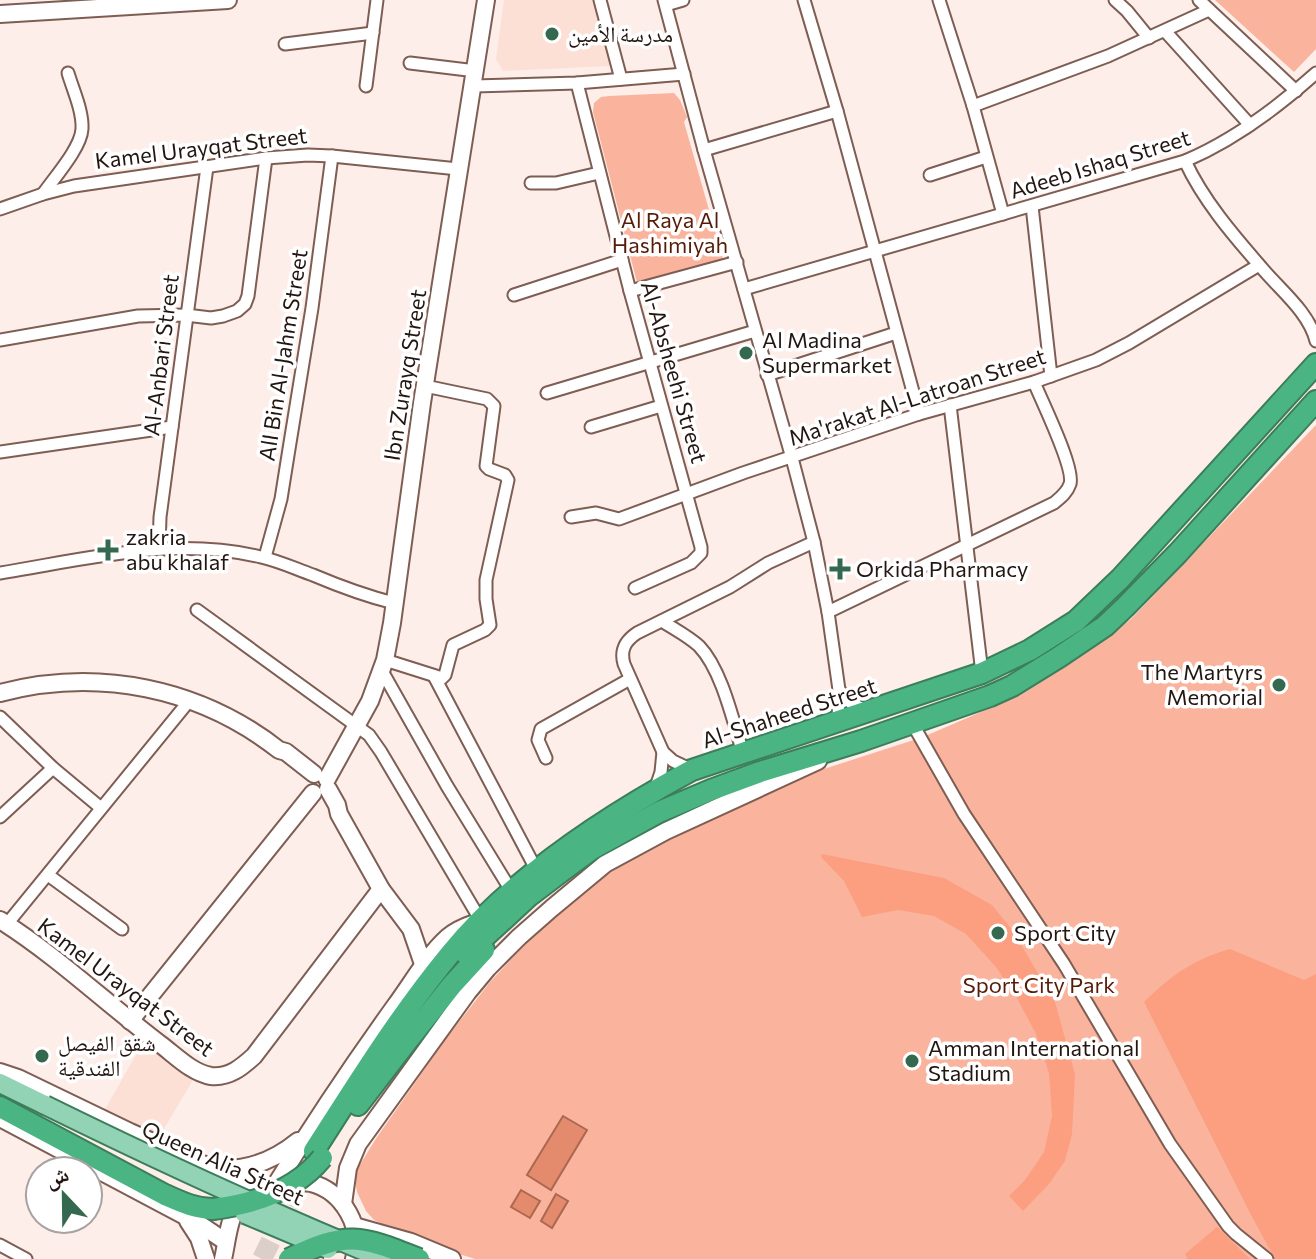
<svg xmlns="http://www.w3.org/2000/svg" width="1316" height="1259" font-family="Commissioner,'Noto Naskh Arabic',sans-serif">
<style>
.built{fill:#fce0d6}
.green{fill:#fab49d}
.forest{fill:#fb9f80}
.water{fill:#e58b6d;stroke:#ab6851;stroke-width:2}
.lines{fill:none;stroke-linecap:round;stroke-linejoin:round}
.highway-tunnel{stroke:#dccec9;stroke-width:20;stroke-dasharray:20 10;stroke-linecap:butt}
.street-casing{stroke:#7e5d53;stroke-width:15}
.secondary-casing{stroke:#7e5d53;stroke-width:20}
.primary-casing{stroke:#3c7d5b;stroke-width:22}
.highway-casing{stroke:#3c7d5b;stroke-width:24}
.street{stroke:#fff;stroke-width:11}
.secondary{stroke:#fff;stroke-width:16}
.primary{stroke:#92d2b5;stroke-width:18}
.highway{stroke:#4ab483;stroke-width:20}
.primary-bridge-casing{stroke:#3c7d5b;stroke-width:22;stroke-linecap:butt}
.highway-bridge-casing{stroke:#3c7d5b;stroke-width:24;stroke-linecap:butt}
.primary-bridge{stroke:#92d2b5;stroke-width:18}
.highway-bridge{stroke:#4ab483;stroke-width:20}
.poi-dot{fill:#34694f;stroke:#fff;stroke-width:3}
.labels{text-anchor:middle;stroke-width:7;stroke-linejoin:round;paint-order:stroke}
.poi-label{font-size:22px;fill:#231611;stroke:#fff;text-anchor:start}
.street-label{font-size:22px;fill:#231611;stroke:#fff}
.park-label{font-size:22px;fill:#551c08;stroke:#fff}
</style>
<rect width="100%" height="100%" fill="#fdeee9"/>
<g class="built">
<path d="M504 0H595L611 66 503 71 496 59Z"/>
<path d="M145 1039 196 1075 159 1137 104 1111Z"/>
</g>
<g class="green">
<path d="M1215 0H1316V49L1294 72Z"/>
<path d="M674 93 680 100 687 117 684 122 725 266 639 290 593 112 594 103 601 97 609 96Z"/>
<path d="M1316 425V1259H475L414 1240 374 1220 366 1211 357 1192 355 1181 356 1171 377 1137 445 1040 490 982 532 937 579 894 611 872 768 787 923 737 1018 696 1131 619Z"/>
</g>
<g class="forest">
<path d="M822 854 944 878 992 905 1013 931 1055 1002 1075 1074 1072 1134 1065 1161 1049 1184 1023 1211 1009 1196 1025 1180 1044 1152 1052 1116 1049 1073 1036 1034 1018 1000 996 967 966 934 934 916 898 910 862 917 844 881 821 857Z"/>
<path d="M1230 949 1304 980 1316 974V1259H1275L1251 1215 1144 1002C1172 975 1192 960 1230 949Z"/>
<path d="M1217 1227 1250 1259H1188L1185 1254Z"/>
</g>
<g class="water">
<path d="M563 1116 587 1130 551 1190 527 1175Z"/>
<path d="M521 1190 540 1201 530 1218 511 1207Z"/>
<path d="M556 1194 568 1201 552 1228 541 1221Z"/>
</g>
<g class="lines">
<path class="highway-tunnel" d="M262 1259 304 1173"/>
<defs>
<g id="street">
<path d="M600 0 621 79"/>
<path d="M664 0 704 150 792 458 814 542 828 612 839 690 838 722"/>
<path d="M804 0 837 111 919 414"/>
<path d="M939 0 973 106 1003 214"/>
<path d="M1115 0 1127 11 1149 38"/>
<path d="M1199 0 1296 91"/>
<path d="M666 5 683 0"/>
<path d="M1165 31 1250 125"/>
<path d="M285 44 373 33"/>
<path d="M410 63 476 71"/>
<path d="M577 83 630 291 701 547V553L691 563 635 588"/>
<path d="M366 86 377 0"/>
<path d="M474 86 577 83 684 74"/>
<path d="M973 106 1108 56 1209 10"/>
<path d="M704 150 837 111"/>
<path d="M1185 161C1203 200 1233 235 1261 267 1280 290 1309 312 1316 341"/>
<path d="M930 175 986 157"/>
<path d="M531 183H556L599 173"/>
<path d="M43 194C54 178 81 148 82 129 83 111 73 90 68 73"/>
<path d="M1032 206 1051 376"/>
<path d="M0 209 43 194 74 186 266 158 308 155 332 156 458 169"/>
<path d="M744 289 1185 161C1234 140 1277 108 1316 73"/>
<path d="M630 291 737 262"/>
<path d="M514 295 622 260"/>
<path d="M0 340 138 316 186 315 211 318 223 316 237 311 245 304 248 296 266 158"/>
<path d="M767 375 896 333"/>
<path d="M547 393 755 331"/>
<path d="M950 405 982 673"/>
<path d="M591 427 661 406"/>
<path d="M0 452 172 427"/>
<path d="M571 517 596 513 619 519 743 473 919 414 1034 382 1096 360 1129 343 1259 265"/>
<path d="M159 548 160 517 207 167"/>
<path d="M265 557 281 499 289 449 312 308 332 156"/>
<path d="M0 573C87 559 173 536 261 557 279 561 296 569 313 575 339 586 366 596 394 603"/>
<path d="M197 610 369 735 381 752 481 921"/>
<path d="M828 612 1054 503C1060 498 1067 493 1070 484 1075 468 1042 402 1034 382"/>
<path d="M662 621C674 629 688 636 699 646 722 670 733 721 743 753"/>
<path d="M385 660 442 678 445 675 453 645 485 630 490 625 486 599V580L508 480 505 475 489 469 486 466 494 406 487 399 425 386"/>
<path d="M382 671 447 786 512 892"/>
<path d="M434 676 537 871"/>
<path d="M839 690 851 703 867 711"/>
<path d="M0 717 53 768 101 808"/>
<path d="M912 723 964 814 1064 964 1170 1144 1228 1226 1236 1234 1267 1259"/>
<path d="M546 758 538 740 541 729 630 679"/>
<path d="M692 770 673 761 663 752 624 664C620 650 625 641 637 633L730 587 768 563 814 542"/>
<path d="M655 790 661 772 663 752"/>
<path d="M0 817 53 768"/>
<path d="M48 875 122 929"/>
<path d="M7 924 189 701"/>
<path d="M0 1245 26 1259"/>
</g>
<g id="secondary">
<path d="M0 14 228 0"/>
<path d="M0 693C98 667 200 688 279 750L286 752 314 774"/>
<path d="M327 779 370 701 385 660 392 623 422 403 486 0"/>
<path d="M328 789 337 805 339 814 381 889 411 929 424 967"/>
<path d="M0 920C57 956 106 1003 160 1044 175 1055 192 1073 211 1076 229 1078 242 1067 254 1056L381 889"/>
<path d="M130 1021 313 793"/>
<path d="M0 1072 18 1078 130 1132 259 1189"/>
<path d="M0 1118 198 1223 226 1242"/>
<path d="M220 1169C249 1170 276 1159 298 1141"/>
<path d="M278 1181C315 1121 354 1063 395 1006 412 983 427 956 448 937 456 930 466 926 475 923"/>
<path d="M292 1181C298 1182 305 1182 311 1183 343 1191 364 1228 354 1259"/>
<path d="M343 1204 348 1168 358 1144 468 992 488 968 519 937 552 908 605 864 666 831 818 761"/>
<path d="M188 1221 199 1238 206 1259"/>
<path d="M354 1226 411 1242 452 1259"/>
<path d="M223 1259C228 1238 228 1213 245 1198"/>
</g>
<path id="primary" d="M0 1083 45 1105"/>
<g id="highway">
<path d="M466 954 529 896 562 871 592 849 659 812 711 790 760 772 861 741 990 696 1012 686 1059 657 1105 626 1125 607 1178 553 1316 401"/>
<path d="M358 1105 408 1040 452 985 484 950"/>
<path d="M0 1107 165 1195C181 1202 195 1209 213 1209"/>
<path d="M314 1151C357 1084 399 1016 450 954 512 878 607 816 692 770L982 673 1030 650 1076 621 1120 579 1316 364"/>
</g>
</defs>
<use href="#street" class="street-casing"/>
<use href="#secondary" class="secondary-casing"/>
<use href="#primary" class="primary-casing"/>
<use href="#highway" class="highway-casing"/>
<use href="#street" class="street"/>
<use href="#secondary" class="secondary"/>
<use href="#primary" class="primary"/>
<use href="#highway" class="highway"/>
<defs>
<g id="primary-bridge">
<path d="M45 1105C157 1160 269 1212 384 1259"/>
<path d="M245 1214 328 1249"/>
</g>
<g id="highway-bridge">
<path d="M213 1209C254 1204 295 1191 322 1158"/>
<path d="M289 1259C347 1230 361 1236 419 1259"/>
</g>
</defs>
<use href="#primary-bridge" class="primary-bridge-casing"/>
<use href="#highway-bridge" class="highway-bridge-casing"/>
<use href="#primary-bridge" class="primary-bridge"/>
<use href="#highway-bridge" class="highway-bridge"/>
</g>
<g class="poi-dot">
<circle cx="552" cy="34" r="8"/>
<circle cx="746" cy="353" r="8"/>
<path d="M104 538h8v8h8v8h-8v8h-8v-8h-8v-8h8z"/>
<path d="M836 557h8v8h8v8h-8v8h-8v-8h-8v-8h8z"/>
<circle cx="1279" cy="685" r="8"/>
<circle cx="998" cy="933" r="8"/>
<circle cx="42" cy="1056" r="8"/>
<circle cx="912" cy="1061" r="8"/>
</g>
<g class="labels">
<g class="poi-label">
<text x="568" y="42">مدرسة الأمين</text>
<text x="762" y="348">Al Madina<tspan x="762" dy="25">Supermarket</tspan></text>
<text x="126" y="545">zakria<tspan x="126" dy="25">abu khalaf</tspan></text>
<text x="856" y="577">Orkida Pharmacy</text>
<text x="1263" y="680" text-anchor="end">The Martyrs<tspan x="1263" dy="25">Memorial</tspan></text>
<text x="1014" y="941">Sport City</text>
<text x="58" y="1051">شقق الفيصل<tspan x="58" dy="25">الفندقية</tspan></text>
<text x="928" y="1056">Amman International<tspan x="928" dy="25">Stadium</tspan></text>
</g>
<g class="street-label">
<text transform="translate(201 148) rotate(-7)" y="8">Kamel Urayqat Street</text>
<text transform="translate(1100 164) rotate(-17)" y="8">Adeeb Ishaq Street</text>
<text transform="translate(161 355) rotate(-83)" y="8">Al-Anbari Street</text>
<text transform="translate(283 355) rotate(-81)" y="8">AlI Bin Al-Jahm Street</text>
<text transform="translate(674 372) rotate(74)" y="8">Al-Absheehi Street</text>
<text transform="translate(405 375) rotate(-81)" y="8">Ibn Zurayq Street</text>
<text transform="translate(917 397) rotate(-18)" y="8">Ma'rakat Al-Latroan Street</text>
<text transform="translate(789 713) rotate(-18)" y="8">Al-Shaheed Street</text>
<text transform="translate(126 987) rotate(37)" y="8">Kamel Urayqat Street</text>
<text transform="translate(223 1163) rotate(24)" y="8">Queen Alia Street</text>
</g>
<g class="park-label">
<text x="670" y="228">Al Raya Al<tspan x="670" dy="25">Hashimiyah</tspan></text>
<text x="1039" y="993">Sport City Park</text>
</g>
</g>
<g transform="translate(64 1195) rotate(338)"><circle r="38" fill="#ffffff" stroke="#a7a2a0" stroke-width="2"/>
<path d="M0-6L14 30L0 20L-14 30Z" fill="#34694f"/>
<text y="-12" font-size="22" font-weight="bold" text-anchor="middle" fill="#231611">ش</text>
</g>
</svg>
